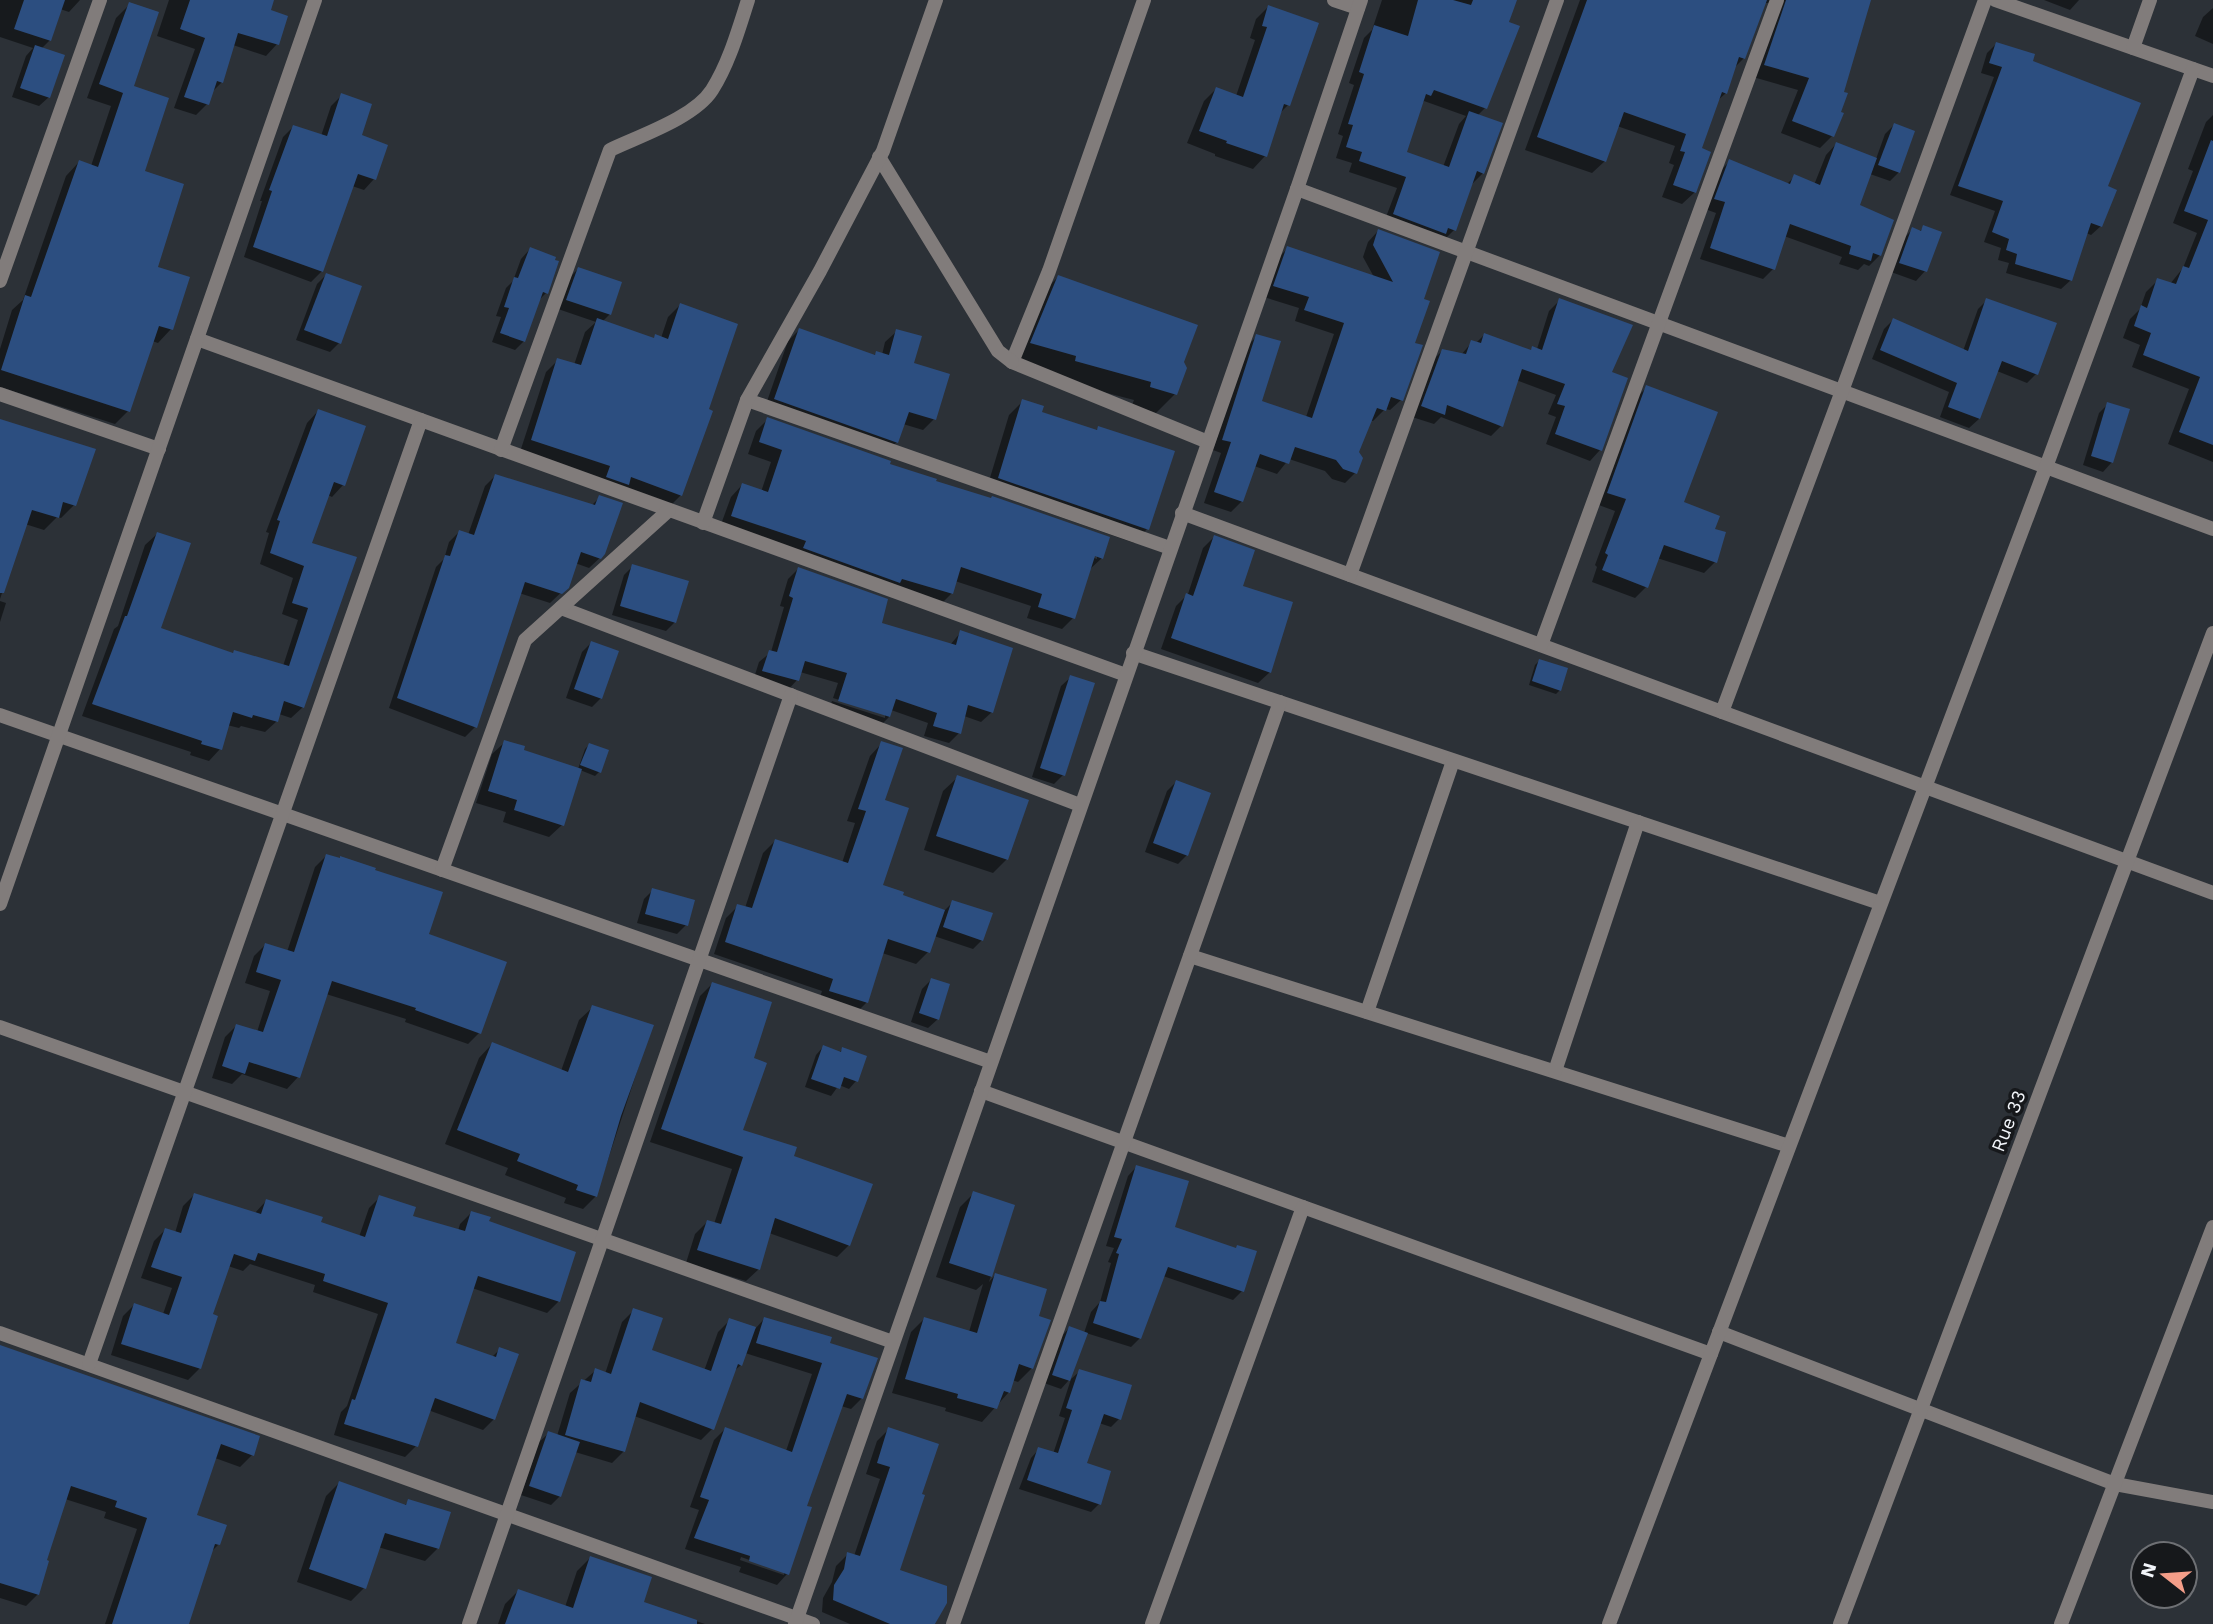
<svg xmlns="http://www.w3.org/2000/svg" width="2213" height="1624" font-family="'Work Sans',sans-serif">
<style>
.shadow{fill:#0007;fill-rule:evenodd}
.building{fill:#2c4e80}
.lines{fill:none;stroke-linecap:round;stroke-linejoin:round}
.minor{stroke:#817c7b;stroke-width:14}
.labels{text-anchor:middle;stroke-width:7;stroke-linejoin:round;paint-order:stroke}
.street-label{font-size:19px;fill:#f2f5fa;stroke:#16181b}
</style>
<rect width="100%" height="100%" fill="#2c3137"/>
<g class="shadow">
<path d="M0 0H80L69 12 60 9 50 40 41 49 49 97 39 106 12 97 26 56 33 48 0 37Z"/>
<path d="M169 0H272L269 11 277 44 266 56 233 45 222 82 211 93 207 104 196 115 174 108 195 49 157 36Z"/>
<path d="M1382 0H1515L1485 108 1478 115 1483 173 1472 184 1454 230 1443 241 1383 225 1397 188 1349 172 1352 163 1336 158 1343 136 1338 134 1354 85 1349 83 1364 38 1372 30ZM1424 101 1466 116 1459 124 1443 167 1405 153 1420 105Z"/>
<path d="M1580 0H1863L1832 136 1820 148 1781 133 1798 90 1753 77 1773 7 1768 3H1765L1744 58 1733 69 1726 93 1717 101 1700 149 1695 192 1682 204 1662 197 1674 165 1669 163 1675 146 1617 126 1605 161 1592 173 1525 150Z"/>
<path d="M2044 0H2079L2070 10Z"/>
<path d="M130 4 132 87 142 173 156 268 171 329 158 343 152 341 128 411 115 424 0 387V349L12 310 23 300 66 176 79 162 91 166 111 106 87 98 116 18Z"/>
<path d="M1268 7 1288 105 1279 114 1265 156 1253 169 1215 156V154L1187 143 1204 101 1216 89 1236 96 1255 40 1250 38 1256 19Z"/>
<path d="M2213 8V44L2195 36 2203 17Z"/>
<path d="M1996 44 2031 62 2105 187 2101 226 2091 235 2086 233 2071 280 2061 289 2006 273 2009 263 1998 260 2001 248 1984 242 1995 211 1950 195 1994 77 1981 73 1987 53Z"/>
<path d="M342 95 374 179 364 190 352 186 322 271 311 282 244 257 262 201H260L283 137 293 127 321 136 331 106Z"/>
<path d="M2213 115V462L2168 444 2189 389 2132 367 2140 345 2123 338 2130 319 2140 309 2146 292 2158 280 2170 284 2183 268 2197 233 2173 223 2193 171 2188 169 2206 122Z"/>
<path d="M1894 125 1899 172 1890 181 1870 174 1858 206 1880 255 1869 266 1864 264 1858 270 1839 264 1842 257 1784 236 1773 269 1763 279 1700 259 1716 213 1705 209 1719 172 1729 162 1786 185 1795 176 1814 185 1826 155 1836 144 1876 159 1885 134Z"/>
<path d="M1924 227 1925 271 1916 281 1891 272 1904 238 1913 229 1919 232Z"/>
<path d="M1378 231 1422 300 1401 400 1390 410 1385 409 1373 421 1370 420 1356 453 1355 473 1345 483 1332 479 1325 471 1289 459 1277 474 1254 466 1242 501 1231 512 1204 503 1221 453 1213 450 1246 347 1257 336 1260 402 1306 417 1334 334 1295 321 1299 308 1264 297 1277 259 1288 248 1374 277 1363 257 1368 242Z"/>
<path d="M530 249 546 293 539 300 524 341 515 350 492 342 501 317 496 316 506 288 513 281 521 259Z"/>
<path d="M578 269 610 314 602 322 653 340 661 338 668 317 680 305 681 495 669 507 520 452 546 372 558 360 574 365 585 332 596 322 558 309 569 278Z"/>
<path d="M326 275 339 343 330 352 296 340 317 284Z"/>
<path d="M1058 277 1182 362 1175 394 1156 413 1132 405 1134 400 1057 380 1013 362 1039 296Z"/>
<path d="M1560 300 1609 373 1626 379 1600 450 1590 461 1546 444 1556 417 1548 414 1556 395 1516 380 1501 426 1491 436 1441 417 1434 424 1412 417 1432 361 1442 351 1461 355 1472 342 1476 343 1484 335 1529 352 1533 348 1537 349 1549 311Z"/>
<path d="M1987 300 2036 374 2027 383 1997 371 1979 419 1969 428 1940 417 1949 392 1872 359 1884 329 1893 320 1963 351 1978 309Z"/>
<path d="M799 330 873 356 877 353 882 355 885 342 897 331 934 419 923 430 903 424 897 442 885 453 764 410 788 341Z"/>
<path d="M1647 387 1682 503 1713 530 1715 562 1704 573 1657 558 1646 587 1635 598 1592 582 1597 567 1595 565 1615 511 1596 504 1635 399Z"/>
<path d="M1023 401 1040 414 1095 431 1099 428 1173 452 1147 529 1134 543 986 491 1009 415Z"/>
<path d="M2108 404 2112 462 2103 472 2083 465 2099 413Z"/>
<path d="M318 411 343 485 332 497 328 495 310 544 355 558 303 707 291 718 279 714 277 721 265 732 241 726 239 728 227 725 220 749 209 761 190 755 191 752 82 716 114 629 118 626 145 545 157 534 159 629 231 654 234 652 283 666 298 620 282 614 293 578 260 564 269 533 266 532 307 423Z"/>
<path d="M768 419 889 462 888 465 934 480V482L990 500 992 498 1108 538 1102 558 1089 570 1073 618 1062 629 1027 618 1031 606 955 581 952 593 940 605 890 590 887 593 793 560 795 553 720 527 731 497 742 485 761 492 771 462 748 454 756 431ZM1087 553 1097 555V559L1086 555Z"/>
<path d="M0 420 74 505 61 518 57 517 44 530 25 524 0 599Z"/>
<path d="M495 476 591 506 600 497 604 554 589 568 575 563 567 587 550 603 519 593 475 727 465 737 389 708 436 567 444 559 449 542 459 532 468 535 485 486Z"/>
<path d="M1214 537 1241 588 1270 672 1258 683 1161 649 1176 606 1188 594 1203 548Z"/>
<path d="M633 566 675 622 666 631 612 615 624 575Z"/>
<path d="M798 569 880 624 950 645 961 632 992 712 981 722 964 716 959 733 949 743 924 736 928 723 891 710 889 717 879 727 829 711 832 701 885 718V714L833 698 838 683 800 672 797 680 787 691 753 681 759 662 771 652 784 607 780 606 788 579Z"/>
<path d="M0 601 6 603 0 622Z"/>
<path d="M591 643 601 698 592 707 566 698 582 652Z"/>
<path d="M1539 661 1560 690 1556 694 1529 685 1535 665Z"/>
<path d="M1071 677 1063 775 1054 784 1032 777 1061 686Z"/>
<path d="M505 742 521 751 578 769 585 749 589 745 599 772 595 776 580 770 562 825 549 837 503 822 506 812 476 803 492 754Z"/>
<path d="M882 743 883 801 880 886 900 896 944 911 953 902 982 940 973 949 934 936 928 952 916 964 882 953 866 1003 854 1015 818 1003 822 991 714 954 726 918 738 906 745 908 763 853 775 841 842 863 855 823 847 821 870 756Z"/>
<path d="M958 777 1007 859 993 873 924 850 943 791Z"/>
<path d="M1176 782 1187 855 1178 864 1145 852 1167 791Z"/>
<path d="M326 856 339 860 427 935 479 1033 468 1044 405 1022 406 1019 326 994 298 1077 287 1089 242 1074 232 1084 212 1078 225 1037 236 1026 257 1032 270 991 245 983 254 956 265 945 287 952 315 867Z"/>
<path d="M653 890 686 925 677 934 637 923 644 899Z"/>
<path d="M931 980 938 1019 928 1028 911 1022 922 989Z"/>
<path d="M712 984 741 1131 792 1158 849 1245 837 1257 769 1233 759 1269 746 1281 686 1263 695 1234 707 1222 714 1224 732 1169 650 1142 700 996Z"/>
<path d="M593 1007 652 1026 596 1196 583 1209 564 1203 566 1198 505 1175 508 1168 445 1144 479 1058 492 1044 561 1071 579 1020Z"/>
<path d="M823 1047 839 1053 843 1049 856 1081 849 1089 839 1085 831 1096 805 1087 816 1055Z"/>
<path d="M1137 1166 1173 1228 1242 1291 1233 1300 1163 1276 1140 1338 1131 1347 1086 1333 1069 1380 1061 1389 1044 1383 1061 1337 1069 1328 1084 1333 1091 1312 1100 1302 1111 1263 1108 1262 1114 1248 1106 1246 1128 1176Z"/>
<path d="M974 1193 1013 1206 989 1282 995 1275 1037 1317 1032 1368 1018 1382 1012 1380 1009 1392 982 1422 945 1411 946 1408 892 1393 911 1332 924 1319 969 1332 983 1284 976 1290 936 1277 960 1207Z"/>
<path d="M194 1195 254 1214 266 1201 319 1223 359 1237 369 1208 380 1197 411 1217 458 1231 460 1224 471 1213 487 1223 573 1253 558 1302 547 1313 472 1288 454 1344 491 1358 500 1349 494 1419 483 1430 428 1410 416 1446 405 1457 334 1435 341 1412 347 1406 378 1314 313 1292 315 1285 250 1264 243 1271 228 1266 211 1315 216 1317 199 1369 188 1380 111 1355 123 1316 134 1305 163 1314 172 1288 141 1278 154 1241 165 1230 175 1233 183 1206Z"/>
<path d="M634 1310 650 1351 704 1371 718 1332 730 1320 755 1329 764 1319 828 1344 862 1398 851 1409 841 1406 805 1507 787 1574 777 1585 739 1572 741 1567 685 1549 699 1510 690 1507 714 1440 725 1429 786 1451 812 1374 745 1353 741 1365 733 1372 712 1429 701 1440 634 1416 624 1451 612 1463 575 1452 560 1496 551 1505 521 1495 539 1442 549 1433 557 1436 570 1393 596 1370 605 1374 622 1322ZM741 1557 784 1572V1575L740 1560Z"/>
<path d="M0 1346 252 1455 240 1467 215 1458 195 1516 218 1545 210 1553 187 1624H105L137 1529 104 1518 106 1512 65 1499 44 1562 38 1594 26 1606 0 1598Z"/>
<path d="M1080 1371 1119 1419 1111 1427 1099 1423 1085 1464 1099 1504 1091 1512 1019 1489 1031 1458 1039 1449 1053 1454 1065 1418 1059 1416 1071 1379Z"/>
<path d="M889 1429 898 1571 946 1602 935 1624H850L822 1612 823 1598 832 1582 836 1566 848 1554 854 1556 880 1479 866 1474 877 1441Z"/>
<path d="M339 1483 404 1506 409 1501 438 1548 425 1561 378 1547 364 1588 351 1601 297 1582 326 1496Z"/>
<path d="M590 1558 641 1603 705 1624H498L505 1604 518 1591 565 1607 577 1571Z"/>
</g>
<g class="building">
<path d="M24 0H65L51 41 14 29Z"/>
<path d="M190 0H274L271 10 288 16 279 45 238 33 223 83 217 81 209 105 184 97 205 38 180 29Z"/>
<path d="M1418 0H1453L1471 5 1473 0H1517L1509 22 1520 26 1487 109 1434 90 1431 96 1426 94 1407 152 1449 167 1469 111 1503 123 1484 174 1477 171 1456 231 1448 228 1446 234 1393 214 1406 177 1359 161 1362 152 1346 147 1353 125 1348 124 1364 74 1359 72 1374 25 1408 36Z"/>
<path d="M1587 0H1767L1745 59 1739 57 1727 94 1722 92 1702 148 1711 152 1696 193 1673 185 1685 152 1680 151 1686 134 1624 112 1606 162 1537 137Z"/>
<path d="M1786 0H1871L1844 92 1848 93 1841 112 1844 113 1834 137 1792 121 1809 78 1764 65Z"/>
<path d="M129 2 159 12 134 86 169 98 145 171 184 184 158 267 190 277 173 330 159 326 130 412 1 370 25 295 31 297 79 160 98 167 123 93 99 84Z"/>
<path d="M1268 5 1319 23 1290 106 1284 104 1267 157 1226 143 1227 141 1199 131 1216 87 1243 97 1267 27 1262 26Z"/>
<path d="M1996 42 2035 54 2033 61 2141 103 2108 186 2117 190 2102 227 2091 223 2072 281 2015 264 2017 254 2006 250 2009 239 1992 232 2003 201 1958 186 2002 67 1989 63Z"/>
<path d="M35 45 65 55 50 98 20 88Z"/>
<path d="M341 93 372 104 362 135 388 145 376 180 358 174 323 272 253 247 272 191 269 190 293 125 327 136Z"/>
<path d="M1894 123 1915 131 1900 173 1878 165Z"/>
<path d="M2211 140 2213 141V445L2179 432 2200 377 2143 355 2151 333 2134 326 2141 305 2147 308 2157 278 2176 284 2183 266 2189 268 2208 220 2184 211Z"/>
<path d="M1836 142 1877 158 1860 205 1894 220 1881 256 1873 253 1871 261 1849 254 1851 246 1790 224 1775 270 1710 248 1725 202 1714 199 1729 159 1790 184 1794 174 1820 185Z"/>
<path d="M1923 225 1942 232 1927 272 1899 263 1912 227 1921 231Z"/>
<path d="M1378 229 1440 252 1424 299 1430 301 1415 343 1423 345 1403 401 1391 397 1386 411 1377 408 1359 452 1363 458 1357 474 1343 469 1336 460 1295 447 1289 464 1260 454 1243 502 1214 492 1231 442 1222 440 1256 334 1281 341 1262 401 1312 418 1344 323 1304 310 1309 297 1273 286 1287 246 1393 282 1373 245Z"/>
<path d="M530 247 556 257 555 260 559 261 548 294 543 292 525 342 500 333 509 308 504 307 514 277 518 278Z"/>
<path d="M578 267 622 282 611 315 566 300Z"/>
<path d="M326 273 362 286 341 344 304 330Z"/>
<path d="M1058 275 1198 325 1184 362 1187 368 1177 395 1150 387 1151 382 1075 361 1076 356 1030 343Z"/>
<path d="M1559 298 1633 325 1612 372 1628 378 1602 451 1555 434 1565 406 1557 404 1565 384 1522 369 1503 427 1447 405 1445 415 1421 406 1442 349 1466 354 1471 340 1481 343 1484 333 1531 350 1532 346 1542 350Z"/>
<path d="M1986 298 2057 323 2038 375 2002 361 1980 419 1948 407 1957 383 1880 350 1893 318 1968 351Z"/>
<path d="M680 303 738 324 709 409 713 411 682 496 631 477 629 485 606 477 610 466 531 440 557 358 581 365 597 318 654 338 655 334 668 339Z"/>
<path d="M799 328 875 355 876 351 889 355 896 329 922 336 914 363 950 374 936 420 909 412 898 443 774 399Z"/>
<path d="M1646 385 1718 412 1684 502 1720 516 1715 529 1726 532 1717 563 1664 545 1648 588 1602 570 1608 555 1605 553 1626 499 1607 493Z"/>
<path d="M1022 399 1044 406 1042 412 1097 430 1098 426 1175 451 1149 530 998 478Z"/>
<path d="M2107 402 2130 409 2113 463 2091 456Z"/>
<path d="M318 409 366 426 345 486 334 482 312 543 357 557 304 708 284 701 278 722 253 715 252 718 233 712 222 750 201 744 202 741 92 704 125 616H127L157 532 191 543 161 628 233 653 234 650 289 666 308 608 292 603 304 566 270 553 280 521 277 520Z"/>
<path d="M767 417 891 461 890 464 937 479 936 481 991 498 992 496 1110 537 1103 559 1095 556 1075 619 1038 607 1042 594 961 567 953 594 902 579 900 583 803 548 806 541 731 516 742 483 768 492 782 450 759 442Z"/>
<path d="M0 419 96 449 76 506 63 502 59 518 32 510 4 593H0Z"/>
<path d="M495 474 595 505 599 495 623 503 605 554 601 559 581 552 569 588 562 594 525 582 477 728 397 698 445 555 450 556 459 530 474 535Z"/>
<path d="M1214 535 1255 550 1243 586 1293 602 1271 673 1171 638 1186 593 1193 596Z"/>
<path d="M632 564 689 581 676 623 620 606Z"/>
<path d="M798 567 888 599 882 623 956 645 960 630 1013 648 993 713 968 705 961 734 933 726 937 713 896 699 890 717 838 701 847 673 805 661 799 681 762 671 769 650 777 652 793 598 789 596Z"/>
<path d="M591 641 619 651 602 699 574 689Z"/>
<path d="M1539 659 1568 668 1561 691 1532 681Z"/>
<path d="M1070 675 1095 683 1065 776 1040 768Z"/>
<path d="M504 740 525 746 524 750 582 769 564 826 514 810 517 800 488 791Z"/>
<path d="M881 741 903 748 885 800 909 808 883 885 904 892 903 895 945 910 930 953 888 939 868 1003 829 991 833 979 725 942 737 904 752 908 775 839 848 863 866 811 858 809Z"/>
<path d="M589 743 609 750 601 773 580 765Z"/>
<path d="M957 775 1029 800 1008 860 936 836Z"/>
<path d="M1176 780 1211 793 1188 856 1153 843Z"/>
<path d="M326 854 340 858V856L376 868 375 870 443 892 429 934 507 962 481 1034 415 1010 416 1008 332 981 300 1078 249 1062 245 1074 222 1066 236 1024 263 1032 281 980 256 972 265 943 294 952Z"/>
<path d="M652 888 695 900 688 926 645 914Z"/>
<path d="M952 900 993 913 983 941 943 927Z"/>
<path d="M931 978 950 984 939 1020 919 1013Z"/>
<path d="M712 982 772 1002 754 1058 767 1063 743 1130 797 1147 794 1156 873 1184 850 1246 775 1218 760 1270 697 1250 707 1220 721 1224 743 1157 661 1129Z"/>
<path d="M592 1005 654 1025 621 1116 597 1197 576 1190 578 1185 517 1161 520 1154 457 1130 492 1042 568 1072Z"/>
<path d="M823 1045 841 1052 842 1047 867 1056 858 1082 844 1077 840 1089 811 1079Z"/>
<path d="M1136 1165 1189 1181 1175 1227 1236 1248 1237 1245 1257 1251 1244 1292 1168 1267 1141 1339 1093 1323 1100 1301 1106 1302 1119 1254 1116 1253 1122 1239 1114 1237Z"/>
<path d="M973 1191 1015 1205 992 1277 949 1263Z"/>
<path d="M194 1193 261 1214 266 1199 323 1217 321 1222 365 1237 379 1195 416 1207 413 1216 465 1231 471 1211 491 1217 489 1221 576 1252 560 1302 478 1276 456 1343 496 1357 499 1347 519 1354 495 1420 435 1398 418 1447 344 1424 352 1399 355 1400 388 1303 323 1281 325 1274 258 1253 255 1261 234 1254 213 1314 218 1316 201 1369 121 1344 134 1303 169 1315 182 1277 151 1267 165 1228 181 1233Z"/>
<path d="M995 1273 1047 1289 1039 1316 1051 1320 1033 1369 1019 1364 1010 1393 1004 1391 997 1409 957 1398 958 1394 905 1379 924 1317 977 1333Z"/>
<path d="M633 1308 663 1318 652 1350 711 1371 729 1318 756 1327 742 1366 738 1364 714 1430 640 1402 625 1452 565 1435 581 1379 591 1382 595 1368 611 1374Z"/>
<path d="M764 1317 832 1337 830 1343 878 1358 863 1399 847 1394 807 1506 812 1507 789 1575 749 1561 750 1556 694 1538 709 1500 700 1497 725 1427 792 1452 822 1363 756 1343Z"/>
<path d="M1069 1326 1088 1333 1070 1381 1052 1375Z"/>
<path d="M0 1345 260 1436 254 1456 221 1444 197 1515 227 1525 220 1545 215 1544 189 1624H112L147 1518 115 1507 117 1501 71 1486 47 1560 49 1561 39 1595 0 1583Z"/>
<path d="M1079 1369 1132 1385 1121 1420 1104 1414 1087 1463 1111 1471 1101 1505 1027 1480 1038 1447 1058 1453 1072 1410 1066 1408Z"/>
<path d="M888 1427 939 1444 922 1494 925 1495 900 1570 947 1586V1603L935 1624H890L833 1600 834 1585 844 1569 847 1552 860 1556 890 1467 877 1463Z"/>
<path d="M548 1431 580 1442 561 1497 529 1486Z"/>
<path d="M339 1481 406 1505 408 1499 451 1512 439 1549 385 1533 366 1589 309 1569Z"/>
<path d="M590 1556 652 1577 644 1602 697 1620V1624H505L518 1589 573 1608Z"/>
</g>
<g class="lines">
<g class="minor">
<path d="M1144 0 1049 271 1012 362 1208 442"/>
<path d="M1334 0 1358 8"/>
<path d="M1995 0 2213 76"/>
<path d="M2133 48 2150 0"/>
<path d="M879 157 998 351 1012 362"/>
<path d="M1297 189 2213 529"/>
<path d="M0 281 100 0"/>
<path d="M197 339 1126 675"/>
<path d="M0 394 159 449"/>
<path d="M747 400 1170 548"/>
<path d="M501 450 610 150C639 136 694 118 712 90 729 63 738 31 748 0"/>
<path d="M1182 513 2213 893"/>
<path d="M703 523 747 400 820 271 883 151 936 0"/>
<path d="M1350 575 1557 0"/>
<path d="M561 608 1080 805"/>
<path d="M1541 645 1777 0"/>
<path d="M1133 653 1880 903"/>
<path d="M1722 712 1842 391 1985 0"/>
<path d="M0 715 991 1062"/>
<path d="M442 870 525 640 669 510"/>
<path d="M0 904 315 0"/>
<path d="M1190 956 1789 1146"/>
<path d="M1367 1012 1453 761"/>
<path d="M0 1027 893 1342"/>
<path d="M1555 1071 1638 822"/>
<path d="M981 1091 1711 1354"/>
<path d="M1719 1332 2115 1484 2213 1502"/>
<path d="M0 1333 813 1624"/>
<path d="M89 1364 421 420"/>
<path d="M469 1624 791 695"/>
<path d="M795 1624 1297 189 1361 0"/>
<path d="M953 1624 1280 702"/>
<path d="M1152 1624 1303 1207"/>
<path d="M1609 1624 2046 467 2193 69"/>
<path d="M1840 1624 2213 633"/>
<path d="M2061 1624 2213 1227"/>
</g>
</g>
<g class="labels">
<g class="street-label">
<text transform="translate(2008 1121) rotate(-69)" y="7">Rue 33</text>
</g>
</g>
<g transform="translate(2164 1575) rotate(287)"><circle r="33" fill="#16181b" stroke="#6e7074" stroke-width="2"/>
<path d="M0-5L12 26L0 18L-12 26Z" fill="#f49e89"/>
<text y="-10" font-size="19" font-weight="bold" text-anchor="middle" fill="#f2f5fa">N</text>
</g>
</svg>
